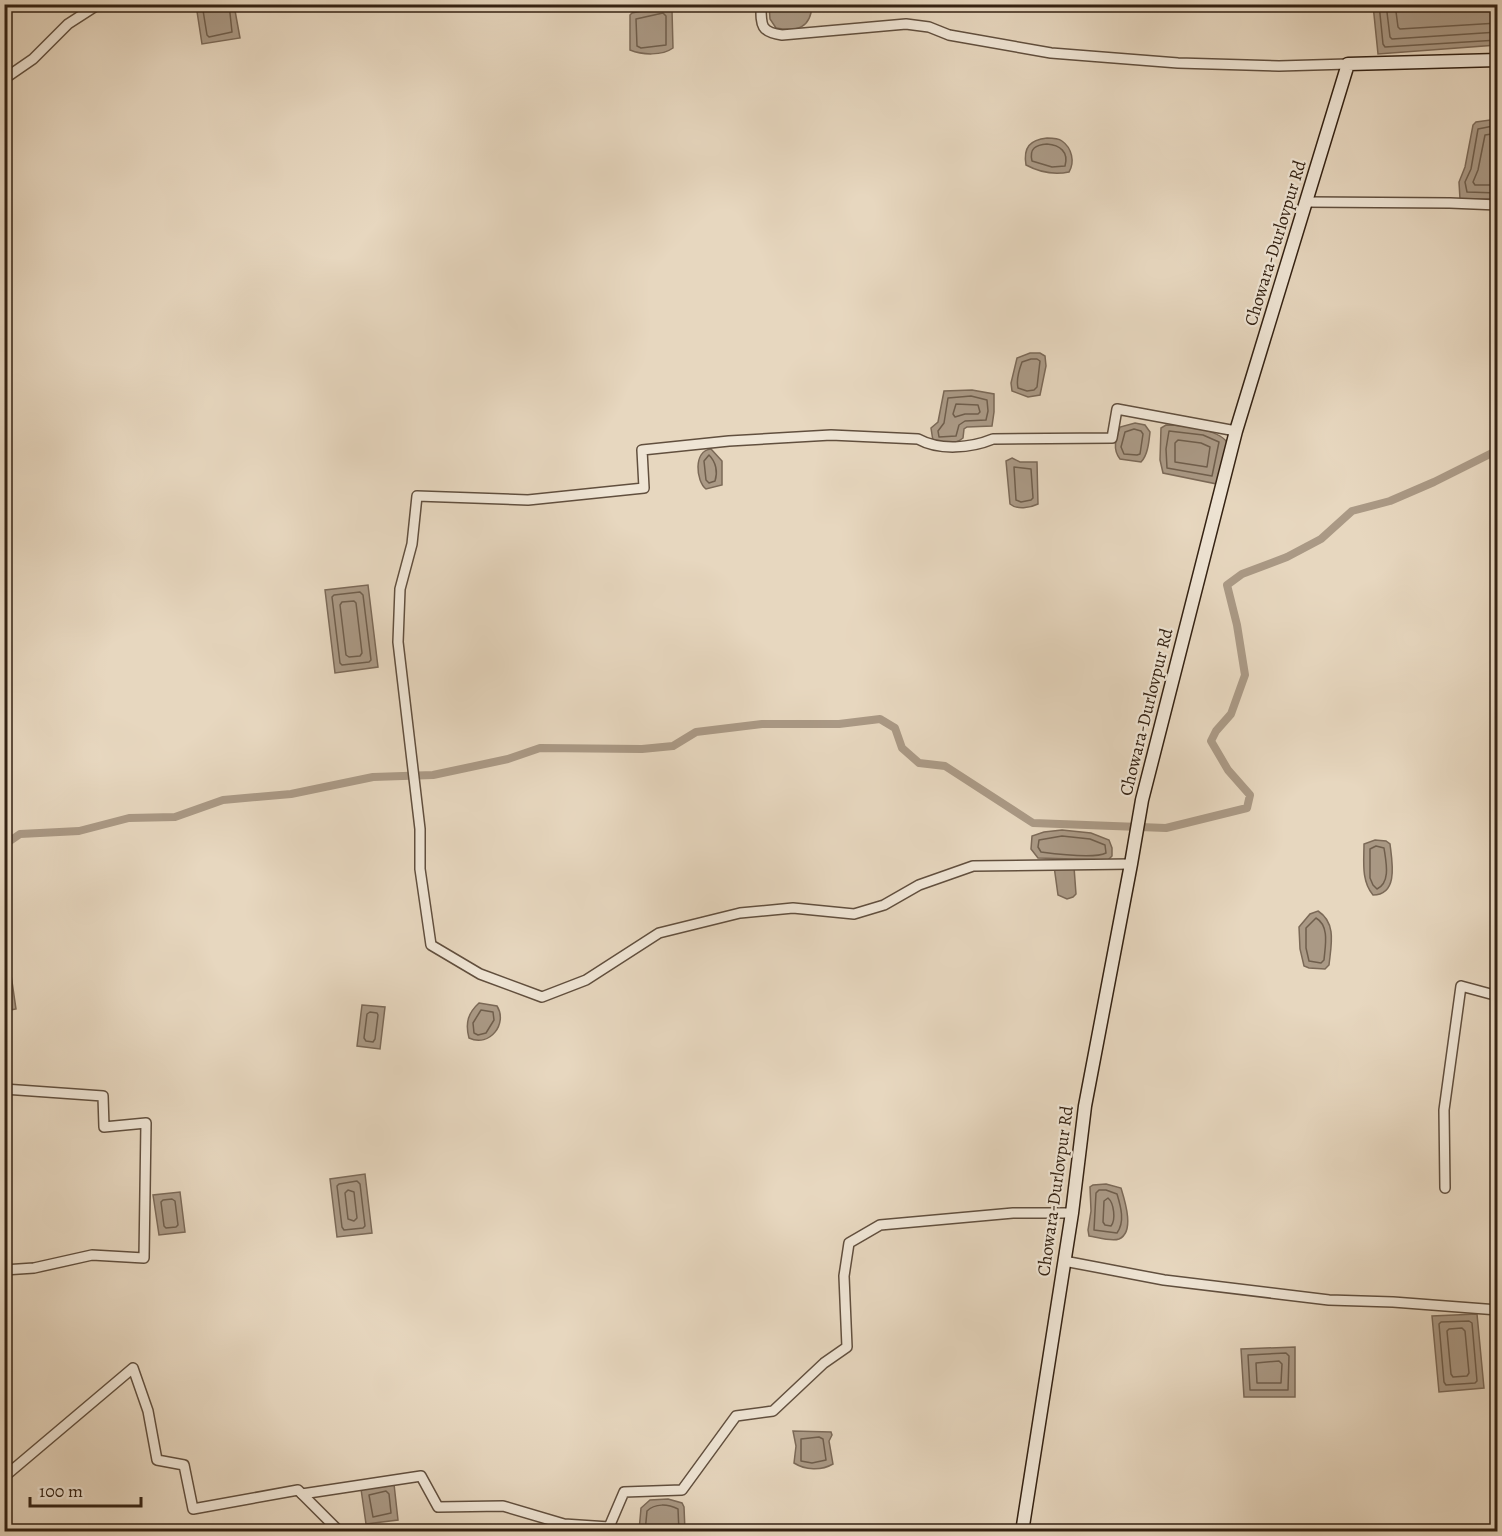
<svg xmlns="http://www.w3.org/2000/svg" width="1502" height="1536" font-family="Alegreya,serif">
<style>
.water{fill:#aa9985;stroke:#7b6957;stroke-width:1.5}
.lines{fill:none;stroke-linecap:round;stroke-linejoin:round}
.shore{stroke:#6f5e4c;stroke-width:1.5}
.canal{stroke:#aa9985;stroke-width:8}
.street-casing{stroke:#614f3e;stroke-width:12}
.secondary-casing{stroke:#342213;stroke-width:15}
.street{stroke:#efe5d5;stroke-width:9}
.secondary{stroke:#efe5d5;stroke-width:12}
.labels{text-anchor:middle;stroke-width:4.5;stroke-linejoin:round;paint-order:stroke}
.street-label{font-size:18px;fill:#342213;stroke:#efe5d5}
</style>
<rect width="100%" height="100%" fill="#e7d7bf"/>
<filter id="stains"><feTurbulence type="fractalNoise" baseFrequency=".00333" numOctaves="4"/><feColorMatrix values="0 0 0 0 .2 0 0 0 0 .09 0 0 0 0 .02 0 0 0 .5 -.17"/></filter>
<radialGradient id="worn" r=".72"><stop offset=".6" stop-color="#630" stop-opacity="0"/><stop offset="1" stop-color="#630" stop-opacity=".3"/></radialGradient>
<g class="water">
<path d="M196 5H234L240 38 202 44Z"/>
<path d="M671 5 672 10 673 48C662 56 642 55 630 50V15L632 13Z"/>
<path d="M769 5H812C811 28 797 32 776 28L770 19Z"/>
<path d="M1373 5H1497V45L1378 54Z"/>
<path d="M1497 119V199H1460L1459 182 1465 167 1473 125 1476 122Z"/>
<path d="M1047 138C1052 138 1058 138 1062 141 1072 148 1075 162 1069 172 1054 175 1039 172 1026 165 1023 147 1030 140 1047 138Z"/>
<path d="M1030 353H1040L1045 356 1046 366 1040 395 1028 397 1012 391 1011 383 1017 358Z"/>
<path d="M972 390 994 394V412L992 426 967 427 964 429 963 438C956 444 942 445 933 441L931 428 938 422 944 391Z"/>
<path d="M1135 423 1145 425 1150 432C1149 441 1148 455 1141 462L1120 459C1112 449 1116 438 1120 427Z"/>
<path d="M1166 425C1182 425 1217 429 1227 442L1217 484 1163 473 1160 460 1161 428Z"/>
<path d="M711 449 722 461V485L706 489C696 481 693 451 711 449Z"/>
<path d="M1012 458 1020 462H1037L1038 504C1030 508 1017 510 1010 504L1006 461Z"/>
<path d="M368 585 378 667 335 673 325 590Z"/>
<path d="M1062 830 1091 833 1109 840 1112 848V856L1108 860 1038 858 1031 849 1032 836 1044 832Z"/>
<path d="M1375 840 1386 841 1390 844C1392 861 1399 895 1373 895 1361 881 1364 861 1364 844Z"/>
<path d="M1054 866 1074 867 1076 894 1073 897 1067 899 1058 895Z"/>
<path d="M1318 911C1337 923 1331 946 1329 965L1325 969 1309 968 1304 966 1300 949 1299 927 1310 914Z"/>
<path d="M5 968H10L16 1009 5 1011Z"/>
<path d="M479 1003 497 1006C508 1023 490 1048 469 1038 465 1023 468 1013 479 1003Z"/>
<path d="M362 1005 385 1007 380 1049 357 1046Z"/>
<path d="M365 1174 372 1233 337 1237 330 1179Z"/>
<path d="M1106 1184 1121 1188C1125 1201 1135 1232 1119 1239 1111 1242 1097 1237 1089 1236L1088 1230 1091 1211 1090 1187 1093 1185Z"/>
<path d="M180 1192 185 1232 159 1235 153 1195Z"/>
<path d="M1477 1314 1484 1388 1439 1392 1432 1316Z"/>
<path d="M1295 1347V1397H1244L1241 1349Z"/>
<path d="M793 1431 831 1432 832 1435 829 1441 833 1464C821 1471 805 1470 794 1463L796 1446Z"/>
<path d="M394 1484 398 1520 366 1524 361 1489Z"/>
<path d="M668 1499 682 1503 684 1507 685 1531H639L641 1508 650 1500Z"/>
</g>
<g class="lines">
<g class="shore">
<path d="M202 4 207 35 209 37 232 32 229 4"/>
<path d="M1379 4 1383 44 1385 47 1498 40"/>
<path d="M1386 4 1390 37 1392 39 1498 32"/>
<path d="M1395 4 1398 27 1400 29 1498 23"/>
<path d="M663 13 666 16V45L641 48 637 46 636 19Z"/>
<path d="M1498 125 1478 129 1471 169 1465 182 1467 192 1498 193"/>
<path d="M1498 133 1485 135 1478 170 1473 182 1475 185H1498"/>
<path d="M1047 144C1060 145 1069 152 1065 166L1052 167 1032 161C1029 148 1036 145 1047 144Z"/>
<path d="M1031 359H1037L1040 361 1037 387 1034 390 1027 391 1018 388C1016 380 1019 370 1022 362Z"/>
<path d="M971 396 987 400 988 411 986 420 965 421 959 425 956 436 939 437 938 431 944 423 948 398Z"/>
<path d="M956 404 978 405 980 412 978 414H965L955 417 953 414Z"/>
<path d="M1134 429 1141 431 1143 434 1140 454 1137 455 1124 454 1121 447 1125 432Z"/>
<path d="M1169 431 1203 435 1219 442 1212 476 1167 468 1166 449Z"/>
<path d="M1178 440 1201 443 1210 447 1207 467 1175 462V443Z"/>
<path d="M709 455C716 462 718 472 715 481L709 483 706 480 704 461Z"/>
<path d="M1014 467 1031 469 1033 498 1031 500 1021 502 1016 500Z"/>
<path d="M360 592 363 595 371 660 369 662 342 665 340 663 332 597 334 595Z"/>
<path d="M354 601 356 603 362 653 360 656 349 657 346 655 340 605 342 602Z"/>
<path d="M1062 836 1090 839 1105 845 1106 853C1094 859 1056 854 1041 852L1038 847 1039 840Z"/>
<path d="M1376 846 1384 848C1386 862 1391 882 1377 889L1373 885 1370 878V849Z"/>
<path d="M1316 918C1330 926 1325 947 1324 960L1321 963 1309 961 1306 948V928Z"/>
<path d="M481 1010 493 1012 494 1020 486 1033 478 1035 474 1033 473 1023Z"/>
<path d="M370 1012 377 1013 378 1015 375 1039 373 1042 366 1041 364 1038 367 1014Z"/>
<path d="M357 1181 360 1184 365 1226 363 1228 344 1230 342 1227 337 1186 339 1184Z"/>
<path d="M348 1190 354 1192 357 1218 354 1221 348 1219 345 1193Z"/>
<path d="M1099 1190H1106L1117 1194C1121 1207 1125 1222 1117 1233L1094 1230 1096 1193Z"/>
<path d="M1108 1198C1114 1203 1116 1220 1111 1226L1105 1225 1103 1222 1104 1201Z"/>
<path d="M172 1199 175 1201 178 1225 176 1227 166 1228 164 1226 161 1202 163 1200Z"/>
<path d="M1469 1321 1472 1323 1477 1381 1475 1383 1446 1385 1444 1382 1439 1324 1441 1322Z"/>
<path d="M1462 1328 1465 1331 1469 1373 1467 1376 1453 1377 1451 1374 1447 1331 1449 1329Z"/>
<path d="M1286 1353 1289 1356 1288 1390H1250L1248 1355Z"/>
<path d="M1279 1361 1282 1364 1281 1383H1257L1256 1363Z"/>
<path d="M819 1437 823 1439 826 1460 812 1463 801 1461V1439Z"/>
<path d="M386 1491 389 1494 391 1513 373 1517 369 1495Z"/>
<path d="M645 1532 647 1511C655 1503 668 1504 678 1509L679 1532"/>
</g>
<path class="canal" d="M4 845 20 834 79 831 129 818 175 817 223 800 291 794 373 777 433 775 508 759 540 748 642 749 673 746 696 732 762 724H839L880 719 895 728 902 748 919 763 945 766 1033 823 1166 828 1247 808 1250 795 1228 770 1211 741 1216 731 1231 714 1245 675 1237 625 1227 585 1242 574 1287 557 1321 539 1352 511 1390 501 1434 482 1498 450"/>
<defs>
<g id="street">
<path d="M761 4C761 25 760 32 782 35L906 24 929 27 949 35 1051 53 1178 63 1279 66 1348 64"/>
<path d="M4 79 33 59 68 24 99 4"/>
<path d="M1307 202 1450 203 1498 205"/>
<path d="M1131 864 973 866 919 885 884 905 854 914 793 908 740 913 659 933 586 980 542 997 480 974 431 945 420 869V829L398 642 400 589 412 544 417 496 528 500 644 488 642 450 729 441 831 435 918 439C940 451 971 448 993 439L1112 438 1117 409 1236 431"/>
<path d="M4 1089 103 1096 104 1127 146 1123 144 1258 92 1255 34 1268 4 1270"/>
<path d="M1445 1188 1444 1110 1461 986 1498 996"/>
<path d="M1064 1261 1164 1280 1329 1300 1393 1302 1498 1310"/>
<path d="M4 1477 133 1368 148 1411 157 1460 184 1465 193 1509 298 1490 340 1532"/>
<path d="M302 1494 421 1476 438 1507 503 1506 564 1524 609 1527 624 1492 682 1490 736 1416 773 1411 824 1363 847 1347 844 1276 849 1243 880 1225 1013 1213H1072"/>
</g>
<path id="secondary" d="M1022 1532 1072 1213 1085 1106 1131 864 1142 800 1236 431 1348 64 1498 60"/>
</defs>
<use href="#street" class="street-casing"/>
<use href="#secondary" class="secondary-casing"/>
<use href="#street" class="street"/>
<use href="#secondary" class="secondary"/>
</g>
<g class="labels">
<g class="street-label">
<text transform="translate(1275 243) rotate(-73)" y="6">Chowara-Durlovpur Rd</text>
<text transform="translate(1146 712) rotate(-76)" y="6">Chowara-Durlovpur Rd</text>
<text transform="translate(1055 1191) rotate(-82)" y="6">Chowara-Durlovpur Rd</text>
</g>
</g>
<rect width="1502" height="1536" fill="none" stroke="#e7d7bf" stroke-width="24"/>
<rect x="6" y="6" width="1490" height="1524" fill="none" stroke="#342213" stroke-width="3"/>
<rect x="12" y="12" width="1478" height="1512" fill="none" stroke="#342213" stroke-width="1.5"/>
<path d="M30 1497v9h111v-9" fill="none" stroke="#342213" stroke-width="3"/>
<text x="39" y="1497" font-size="18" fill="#342213" stroke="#efe5d5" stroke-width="4.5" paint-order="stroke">100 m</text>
<rect width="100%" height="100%" filter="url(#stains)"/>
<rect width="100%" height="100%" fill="url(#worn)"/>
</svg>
